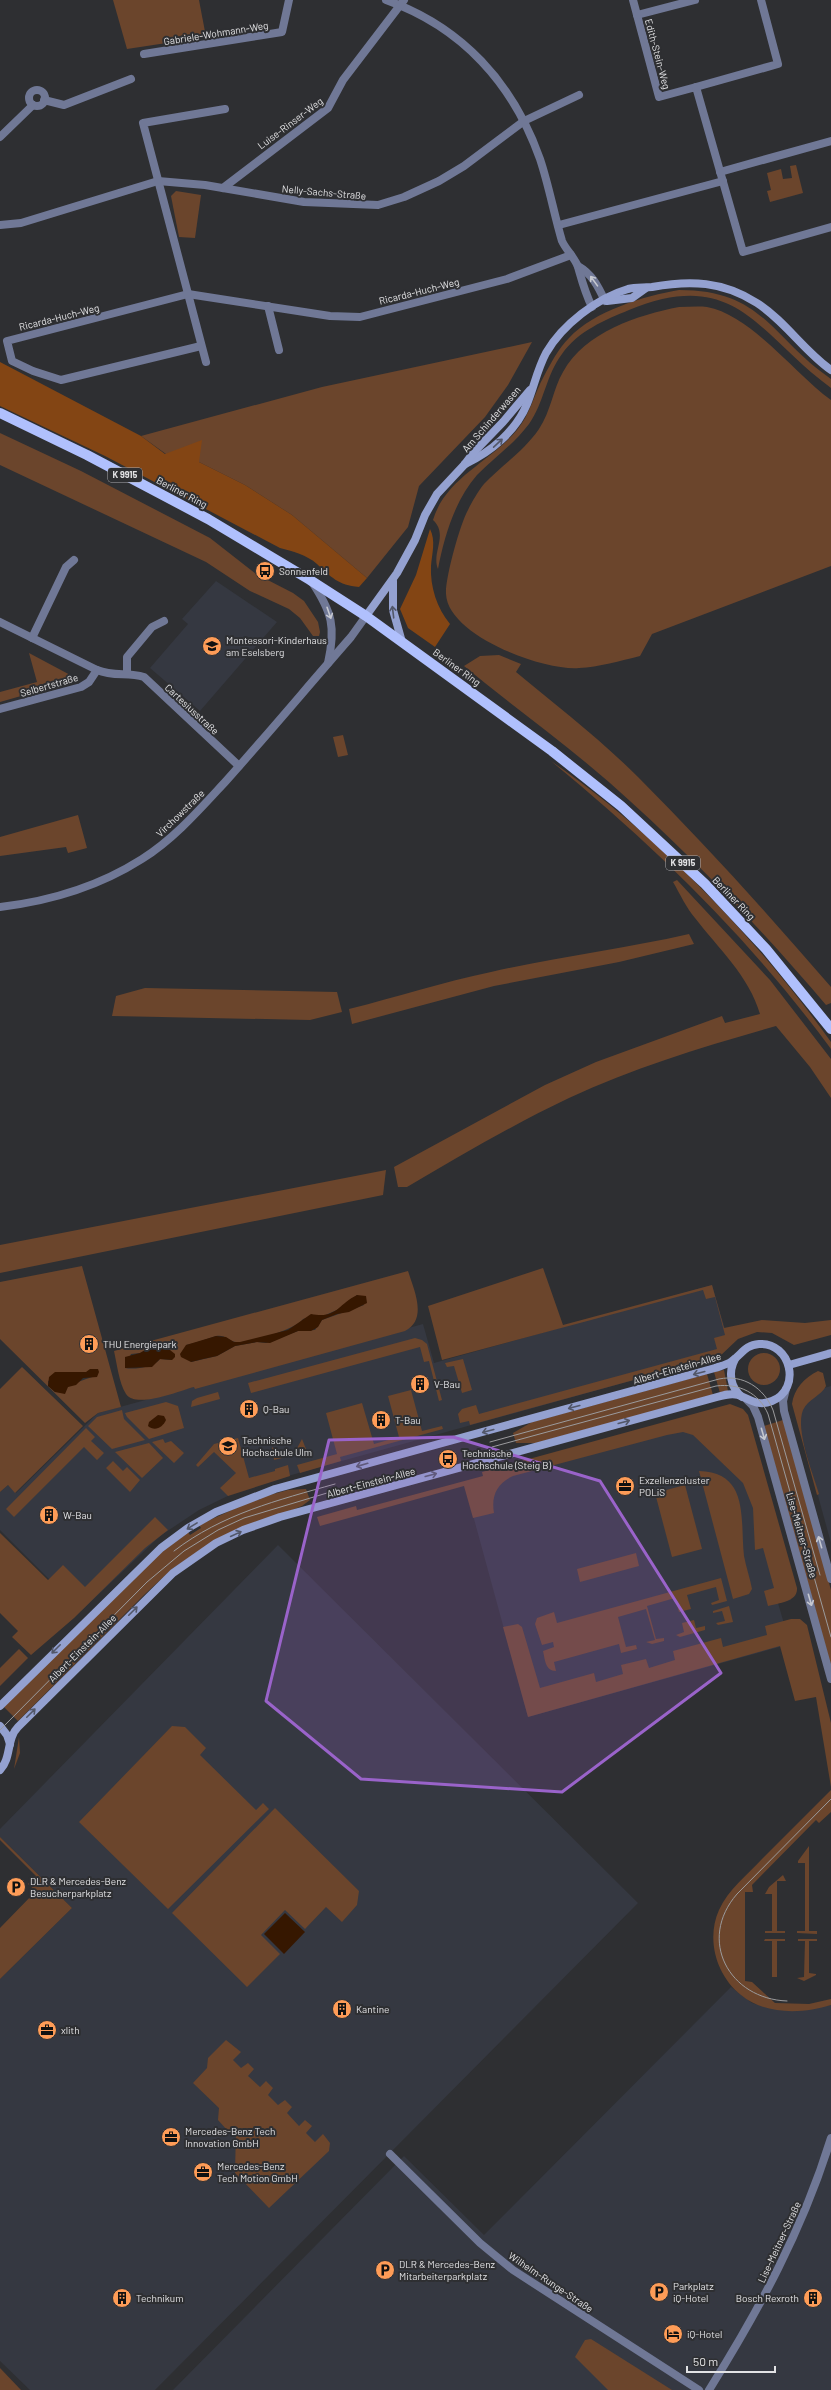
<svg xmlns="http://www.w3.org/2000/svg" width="831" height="2390" font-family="Barlow,sans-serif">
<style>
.built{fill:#353841}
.green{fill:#6b452c;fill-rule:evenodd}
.forest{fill:#834514}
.water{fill:#361700}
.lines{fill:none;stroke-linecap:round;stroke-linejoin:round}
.street{stroke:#707896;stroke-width:8}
.secondary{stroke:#94a1d0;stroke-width:8}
.primary{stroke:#b0c0fd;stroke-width:10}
.tram{stroke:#9b9b9d;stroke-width:1}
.oneway{stroke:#c6c8d0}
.oneway2{stroke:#525769}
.marked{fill:#9a63ca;fill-opacity:0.2;stroke:#9a63ca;stroke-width:3;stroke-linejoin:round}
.labels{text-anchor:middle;stroke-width:4;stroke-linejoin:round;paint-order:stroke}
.shield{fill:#2e2f32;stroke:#acacaf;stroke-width:1}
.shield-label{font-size:9px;font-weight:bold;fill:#e2e2e4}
.street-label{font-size:10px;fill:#e2e2e4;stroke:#2e2f32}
.poi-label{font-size:10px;fill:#e2e2e4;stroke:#2e2f32;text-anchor:start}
</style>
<rect width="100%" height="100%" fill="#2e2f32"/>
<g class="built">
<path d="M216 581 277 622 200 711 150 668 188 624 182 619Z"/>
<path d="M712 1285 730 1346 720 1356 270 1481 236 1492 199 1510 160 1536 81 1611 0 1530V1492L8 1485 16 1493 98 1413 423 1324 434 1363Z"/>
<path d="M831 1386V1543L796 1416 803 1394Z"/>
<path d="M707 1419 758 1481 791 1600 778 1603 790 1644 528 1717 465 1486Z"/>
<path d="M278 1545 638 1903 155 2390H30L0 2361V1979L72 1908 0 1837V1829Z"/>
<path d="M731 1987 752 2003 774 2009 802 2010 831 2005V2390H173L404 2156 484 2235Z"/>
</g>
<g class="green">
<path d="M113 0H199L206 37 127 49Z"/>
<path d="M796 165 803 193 770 202 767 191 771 190 767 173 781 169 783 179 792 178 790 166Z"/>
<path d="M176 191 201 195 195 238 179 237 171 196Z"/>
<path d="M679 290C764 290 771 338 831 379V388C757 334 737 266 629 310 605 320 578 331 562 354 546 375 544 403 529 424 514 444 494 458 477 475 455 500 444 537 438 569 431 552 449 535 433 520 446 477 491 462 517 430 530 415 534 394 544 376 551 363 558 349 569 338 594 311 644 296 679 290Z"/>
<path d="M679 307C688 307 698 306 707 307 751 315 795 374 831 400V566L652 634 640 656C620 661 599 667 579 668 544 671 448 636 446 594 445 579 460 524 468 510 472 502 478 491 484 484 502 465 524 451 539 429 551 411 553 389 563 372 585 332 638 315 679 307Z"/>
<path d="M532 342 508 385 485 417 419 486 408 527 367 578 292 515 245 485 199 462 166 454 141 436 322 387Z"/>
<path d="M0 433 81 471 210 538 256 574 293 593 304 601 318 622 320 632 319 636H313L300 618 289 609 250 591 206 562 0 465Z"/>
<path d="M29 653 74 677 70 682 0 702V692L37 682Z"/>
<path d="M499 655 521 664 516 672C557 706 600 739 638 777 705 844 769 915 831 987V1003L826 1005C759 926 688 852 610 783 563 742 512 706 464 666L480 656Z"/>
<path d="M343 735 348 755 338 757 333 737Z"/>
<path d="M551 761C657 834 756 937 831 1042V1049C749 938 657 848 551 761Z"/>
<path d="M78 815 87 848 68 853 66 847 0 856V837Z"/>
<path d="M677 880 770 980 831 1059V1098L810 1067 776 1026C706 1046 635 1067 569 1098 514 1124 460 1156 407 1187H398L394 1167 545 1085 596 1062 722 1016 725 1023 760 1014C749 976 718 948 695 918 687 909 680 894 673 882Z"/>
<path d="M689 934 694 944 619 962 494 986 352 1024 349 1009C397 997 443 982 491 972 557 957 623 949 689 934Z"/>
<path d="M145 988 337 992 342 1012 310 1020 112 1016 116 996Z"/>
<path d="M386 1170 383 1195 0 1273V1245Z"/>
<path d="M82 1266 121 1407 98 1413 85 1423 0 1339V1282ZM86 1372 97 1376C82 1379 69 1387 55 1392L48 1386V1381Z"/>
<path d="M543 1268 563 1325 712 1285 724 1328 762 1320 805 1323 831 1320V1335L794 1345 772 1333 757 1332 738 1339 720 1356 714 1358 470 1425 469 1421 460 1423 458 1414 462 1409 476 1405 479 1414 717 1349 714 1338 725 1335 715 1297 706 1299 703 1290 442 1360 428 1306Z"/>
<path d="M408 1271C414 1290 428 1319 405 1331L195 1389 194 1387C179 1391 136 1409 126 1394 119 1383 117 1364 114 1351ZM357 1295 364 1305 322 1320 315 1330 298 1331 266 1343 257 1342 235 1346 217 1356 191 1362 186 1345C196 1343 206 1339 216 1336 225 1334 228 1341 236 1342 247 1344 297 1329 303 1319L317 1315 321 1317 339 1309ZM154 1345 170 1350 172 1360 160 1359C154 1367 135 1370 125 1368L131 1354 140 1353Z"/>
<path d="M415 1338 422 1340 427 1344 442 1400 439 1401 429 1361 424 1362 420 1347 251 1393 248 1383Z"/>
<circle cx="764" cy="1369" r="16"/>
<path d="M463 1359 472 1390 462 1393 454 1366 447 1367 445 1363Z"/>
<path d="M22 1367 83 1426 15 1493 8 1485 0 1492V1389Z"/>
<path d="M724 1370 728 1391 720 1393 714 1372Z"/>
<path d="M818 1371 823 1373 826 1386C821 1396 808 1399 803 1410 795 1430 813 1473 819 1494L817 1495 792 1404C794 1389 804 1378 818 1371Z"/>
<path d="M707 1374 713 1395 536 1443H516L513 1433 532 1422Z"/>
<path d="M411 1390 422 1431 442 1426 443 1429 340 1457 341 1461 300 1473 297 1465 337 1454 326 1413 362 1403 374 1444 399 1437 388 1396Z"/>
<path d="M218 1392 220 1399 191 1407 192 1401 197 1398Z"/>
<path d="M166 1402 178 1406 184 1428 149 1439 127 1417 125 1413Z"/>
<path d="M730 1404 743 1409 748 1415 797 1588C798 1602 779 1603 768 1606L764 1591 774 1588 763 1548 755 1550 753 1508 743 1483 693 1435 683 1432 667 1435 513 1476C497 1483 491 1496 494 1513L473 1518 464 1486 320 1526 317 1517 356 1506 357 1510 483 1476 482 1472Z"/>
<path d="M122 1410 124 1419 145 1440 112 1449 88 1426 97 1417Z"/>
<path d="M783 1420 831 1590V1666L764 1426Z"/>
<path d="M86 1428 95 1437 91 1441 104 1453 97 1460 84 1447 14 1517 6 1509Z"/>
<path d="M238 1438 249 1478 275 1471V1469L288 1465 290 1476 228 1496 220 1488 236 1473 214 1452 198 1467 196 1465 214 1444Z"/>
<path d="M163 1439 165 1443 171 1441 184 1453 174 1463 152 1442Z"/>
<path d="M302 1439 308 1454 295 1457V1452Z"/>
<path d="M149 1443 163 1458 142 1478 115 1452Z"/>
<path d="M272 1447 286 1457 274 1460Z"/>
<path d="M113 1461 123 1471 127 1467 140 1480 130 1492 106 1468Z"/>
<path d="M699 1471C750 1472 740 1521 744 1556 746 1567 750 1578 752 1589L749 1594 733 1599Z"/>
<path d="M685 1485 702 1549 672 1557 655 1493Z"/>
<path d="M306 1489 310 1500 302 1506 214 1541 172 1569 144 1595 18 1721 4 1707 154 1558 188 1532 190 1535 201 1528 199 1525 256 1499 260 1500 259 1498 288 1490Z"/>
<path d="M155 1517 168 1530 145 1548 74 1618 31 1655 12 1637 18 1631 0 1613V1533L48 1580 63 1565 85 1587Z"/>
<path d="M636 1553 639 1566 580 1582 577 1569Z"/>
<path d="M721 1578 727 1601 712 1605 711 1603 719 1600 716 1587 687 1595 691 1609 679 1612 675 1598 647 1606 656 1639 664 1638V1641L652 1644 646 1642 655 1640 646 1609 618 1617 626 1647 636 1645 637 1649 621 1653 619 1644 554 1662 556 1671C545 1671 545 1659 543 1651L554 1647 553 1642 542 1645 535 1624 537 1618 554 1612 557 1623Z"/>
<path d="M729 1606 733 1622 718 1625 716 1623 725 1621 722 1611 713 1613V1611Z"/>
<path d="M791 1619H800L807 1625 831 1723V1787L816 1697 795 1701 780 1646 528 1717 503 1627 518 1624 522 1627 540 1688 594 1673 596 1682 623 1674 621 1665 646 1659 649 1668 675 1660 673 1651 721 1638 723 1647 767 1635 765 1626Z"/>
<path d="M694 1620 696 1628 705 1626V1630L680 1637 676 1635 684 1632 682 1623Z"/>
<path d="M19 1649 28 1658 0 1686V1668Z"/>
<path d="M172 1726 185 1727 206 1748 200 1755 256 1810 263 1803 269 1809 168 1909 79 1822Z"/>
<path d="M19 1737 20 1753 14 1769Z"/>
<path d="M831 1790V1812L819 1823 816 1820 752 1885 753 1892H745V1981L752 1982 775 2003 809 2004 831 1999V2005C803 2014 765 2015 741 1995 716 1975 706 1939 719 1910 728 1890 747 1875 762 1859 785 1836 808 1813 831 1790Z"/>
<path d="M275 1808 359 1891 357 1905 342 1922 326 1907 305 1929 285 1910 261 1935 280 1954 247 1987 172 1913Z"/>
<path d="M0 1837 72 1908 0 1979V1928L36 1891 28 1884 36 1876 0 1840Z"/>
<path d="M809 1846V1931H817V1934L797 1933V1931H805V1863H798V1861Z"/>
<path d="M783 1875 786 1881H777V1931H785V1933H765V1931H772V1894H765L769 1887Z"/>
<path d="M765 1939H785V1941H777V1977H772V1941H764Z"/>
<path d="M798 1939H817V1941H809V1973L816 1974V1975L804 1981 797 1978 804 1977 805 1941H798Z"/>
<path d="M226 2040 241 2052 233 2060 241 2068 248 2063 254 2069 248 2076 260 2087 266 2081 273 2088 268 2095 278 2105 285 2100 292 2107 287 2113 299 2126 305 2120 312 2126 306 2133 315 2142 323 2134 330 2143 329 2151 269 2208 235 2173 236 2130H227L218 2120 219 2108 193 2083 207 2068 208 2058Z"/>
<path d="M591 2339 672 2390H608L575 2357 585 2340Z"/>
<path d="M0 2368 21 2390H0Z"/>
</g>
<g class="forest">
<path d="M0 362 141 436 165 454 202 440 199 462 245 485 292 515 367 578 359 587C338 585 331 577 317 564 307 555 292 551 280 548L105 456 0 406Z"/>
<path d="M430 529C436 541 432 553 431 566 430 587 437 608 450 624L435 647 408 628 400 609 416 575Z"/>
</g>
<g class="water">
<path d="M357 1295 366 1296 367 1303 349 1312 337 1314 322 1320 318 1327 311 1331H298L270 1343 257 1342 235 1346 217 1356 203 1359 191 1362 181 1357 180 1354 186 1345 216 1336 226 1337 234 1342H240L288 1330 311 1314C337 1319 337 1305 357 1295Z"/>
<path d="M154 1345 170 1350 175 1354V1357L172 1360 160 1359 152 1367 125 1368V1357L140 1353Z"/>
<path d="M90 1369H98L99 1372 97 1377 83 1378 76 1385 68 1387 65 1394 55 1392 48 1386 49 1377 55 1372H86Z"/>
<path d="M158 1415 164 1416 166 1420C163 1427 155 1432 148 1426L149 1422Z"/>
<path d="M285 1913 305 1932 284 1954 264 1934Z"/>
</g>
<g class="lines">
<g class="street">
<path d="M386 0C462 27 513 83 540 159 549 186 554 214 562 241 566 250 575 258 578 267 582 281 585 293 592 307"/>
<path d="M633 0 659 97 696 87 743 252 831 227"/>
<path d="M637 15 695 0"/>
<path d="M144 54 282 32 289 0"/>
<path d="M696 87 778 64 761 0"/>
<circle cx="37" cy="98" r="8"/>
<path d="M44 100 64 105 131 79"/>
<path d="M0 137 33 105"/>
<path d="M720 172 831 141"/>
<path d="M223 188 328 108 343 80 404 0"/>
<path d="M0 225 21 223 158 181 205 185 304 202 378 205 404 197 439 181 464 166 524 121 579 95"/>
<path d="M559 225 723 181"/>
<path d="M578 266C592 274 598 286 605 301"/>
<path d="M268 306 279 350"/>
<path d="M201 346 61 380 33 371 12 361 7 341 188 294 330 316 360 317 507 279 571 255"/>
<path d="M206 362 143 123 225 109"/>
<path d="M312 582C332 612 336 627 328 663"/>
<path d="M0 622 97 670C114 677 127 672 144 677L239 766"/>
<path d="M32 638 66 567 74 560"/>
<path d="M127 674V657L152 627 164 621"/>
<path d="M0 709 81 687 89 682 97 670"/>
<path d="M0 907C51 901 98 887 142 859 174 839 200 809 226 781 268 734 309 685 351 637L366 616"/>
<path d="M786 1389 783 1401 784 1411 831 1579"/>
<path d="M747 1400 753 1406 758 1417 831 1679"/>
<path d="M390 2154 480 2243 513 2270 699 2390"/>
<path d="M709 2390C759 2310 803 2229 831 2138"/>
</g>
<g class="secondary">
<path d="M607 301 632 298 646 288"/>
<path d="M465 464C491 452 516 431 527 404 534 387 537 370 546 353 562 325 597 298 628 289 636 287 644 288 652 287 690 280 723 281 757 303 785 321 804 351 831 370"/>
<path d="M393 581V610L402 642"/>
<path d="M366 616 397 573 415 540 425 515 437 494 465 464 474 452 503 422 530 390"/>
<path d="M735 1359C728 1372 730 1387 742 1397"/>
<path d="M789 1365 831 1353"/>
<path d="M0 1706 161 1548 188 1528 216 1512 275 1489 715 1368C720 1366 727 1365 732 1361 742 1354 745 1345 759 1344 791 1342 802 1389 772 1401 758 1407 750 1399 738 1395 731 1393 724 1395 717 1397L280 1517 243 1530 216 1543 173 1573 18 1727C6 1739 12 1757 0 1770"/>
<path d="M0 1726 7 1735 10 1744"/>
</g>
<path class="primary" d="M0 413 87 455 208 519 310 580 366 616 552 751 621 806 705 884 766 949 831 1029"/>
<g class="tram">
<path d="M490 1442 719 1379C743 1374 764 1388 773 1410L820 1575"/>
<path d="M492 1447 716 1386C739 1383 759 1393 768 1414L831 1637"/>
<path d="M174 1551C222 1514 278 1500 335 1484"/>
<path d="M0 1730 147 1582 184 1551 218 1530 244 1518 337 1490"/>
<path d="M787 2001C729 1999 697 1940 737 1894L831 1799"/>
</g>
</g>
<defs><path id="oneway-shaft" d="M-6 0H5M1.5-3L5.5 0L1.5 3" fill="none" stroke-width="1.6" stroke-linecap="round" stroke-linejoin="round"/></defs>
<g class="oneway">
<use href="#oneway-shaft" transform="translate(594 281) rotate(-126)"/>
<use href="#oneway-shaft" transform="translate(329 613) rotate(71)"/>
<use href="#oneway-shaft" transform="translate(763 1434) rotate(74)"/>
<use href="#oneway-shaft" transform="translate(820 1542) rotate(-106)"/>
<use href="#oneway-shaft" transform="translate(810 1600) rotate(74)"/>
</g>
<g class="oneway2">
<use href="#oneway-shaft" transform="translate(498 443) rotate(-43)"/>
<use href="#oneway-shaft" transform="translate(393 612) rotate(-97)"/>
<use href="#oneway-shaft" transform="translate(699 1373) rotate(165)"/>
<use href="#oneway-shaft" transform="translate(574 1407) rotate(165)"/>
<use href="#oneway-shaft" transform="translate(624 1422) rotate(-15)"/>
<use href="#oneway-shaft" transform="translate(488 1431) rotate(165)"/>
<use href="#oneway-shaft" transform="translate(362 1465) rotate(164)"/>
<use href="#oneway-shaft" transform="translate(431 1475) rotate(-15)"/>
<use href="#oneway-shaft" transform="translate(192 1526) rotate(148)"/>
<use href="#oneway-shaft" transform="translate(236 1534) rotate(-25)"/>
<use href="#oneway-shaft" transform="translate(133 1611) rotate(-45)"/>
<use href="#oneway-shaft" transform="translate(56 1649) rotate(135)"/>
<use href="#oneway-shaft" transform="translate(31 1713) rotate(-45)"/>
</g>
<path class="marked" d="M453 1437 600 1481 721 1673 562 1792 361 1779 266 1701 329 1440Z"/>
<defs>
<symbol id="bus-disc" viewBox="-11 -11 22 22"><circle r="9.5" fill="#fe9c57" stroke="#2e2f32"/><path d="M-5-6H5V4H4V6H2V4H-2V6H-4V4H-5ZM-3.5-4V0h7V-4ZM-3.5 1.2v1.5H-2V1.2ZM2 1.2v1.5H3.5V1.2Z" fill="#111"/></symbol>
<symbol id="school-disc" viewBox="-11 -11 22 22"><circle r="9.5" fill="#fe9c57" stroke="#2e2f32"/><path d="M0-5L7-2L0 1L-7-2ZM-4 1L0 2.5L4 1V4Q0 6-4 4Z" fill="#111"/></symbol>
<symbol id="building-disc" viewBox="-11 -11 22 22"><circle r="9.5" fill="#fe9c57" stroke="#2e2f32"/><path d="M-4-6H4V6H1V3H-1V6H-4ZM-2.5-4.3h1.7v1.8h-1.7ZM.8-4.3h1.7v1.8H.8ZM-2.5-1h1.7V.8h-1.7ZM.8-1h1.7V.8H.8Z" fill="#111"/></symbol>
<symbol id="university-disc" viewBox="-11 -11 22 22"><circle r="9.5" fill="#fe9c57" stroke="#2e2f32"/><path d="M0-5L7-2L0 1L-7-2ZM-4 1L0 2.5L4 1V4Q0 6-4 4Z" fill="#111"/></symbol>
<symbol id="office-disc" viewBox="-11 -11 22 22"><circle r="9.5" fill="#fe9c57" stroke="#2e2f32"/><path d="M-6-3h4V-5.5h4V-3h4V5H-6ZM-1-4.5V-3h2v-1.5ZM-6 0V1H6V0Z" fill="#111"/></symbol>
<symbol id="parking-disc" viewBox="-11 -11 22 22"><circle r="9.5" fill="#fe9c57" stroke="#2e2f32"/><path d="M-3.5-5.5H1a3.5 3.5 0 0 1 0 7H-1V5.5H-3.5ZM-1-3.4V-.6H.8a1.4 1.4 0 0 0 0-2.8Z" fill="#111"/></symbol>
<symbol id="hotel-disc" viewBox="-11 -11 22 22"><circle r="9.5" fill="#fe9c57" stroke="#2e2f32"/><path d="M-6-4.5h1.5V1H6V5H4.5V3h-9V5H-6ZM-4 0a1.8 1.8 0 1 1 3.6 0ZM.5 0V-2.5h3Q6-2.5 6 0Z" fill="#111"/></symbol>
</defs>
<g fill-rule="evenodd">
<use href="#bus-disc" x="254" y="560" width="22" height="22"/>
<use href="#school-disc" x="201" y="635" width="22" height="22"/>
<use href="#building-disc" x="78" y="1333" width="22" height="22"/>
<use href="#building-disc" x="409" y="1373" width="22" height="22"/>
<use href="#building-disc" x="238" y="1398" width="22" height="22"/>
<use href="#building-disc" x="370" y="1409" width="22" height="22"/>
<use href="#university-disc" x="217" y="1435" width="22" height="22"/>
<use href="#bus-disc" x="437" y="1448" width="22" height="22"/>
<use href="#office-disc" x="614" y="1475" width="22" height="22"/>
<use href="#building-disc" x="38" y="1504" width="22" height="22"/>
<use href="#parking-disc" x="5" y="1876" width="22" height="22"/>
<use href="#building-disc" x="331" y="1998" width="22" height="22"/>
<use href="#office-disc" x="36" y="2019" width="22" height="22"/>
<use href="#office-disc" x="160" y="2126" width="22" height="22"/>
<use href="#office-disc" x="192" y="2161" width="22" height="22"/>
<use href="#parking-disc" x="374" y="2259" width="22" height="22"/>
<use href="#parking-disc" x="648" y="2281" width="22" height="22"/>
<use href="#building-disc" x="111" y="2287" width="22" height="22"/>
<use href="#building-disc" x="802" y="2287" width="22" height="22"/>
<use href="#hotel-disc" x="662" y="2323" width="22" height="22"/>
</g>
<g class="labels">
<g class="shield">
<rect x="108" y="468" width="34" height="14" rx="3"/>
<rect x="666" y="856" width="34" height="14" rx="3"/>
</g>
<g class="shield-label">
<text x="125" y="478">K 9915</text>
<text x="683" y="866">K 9915</text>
</g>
<g class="street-label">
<text transform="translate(216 33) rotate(-9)" y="4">Gabriele-Wohmann-Weg</text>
<text transform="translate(658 54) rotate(75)" y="4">Edith-Stein-Weg</text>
<text transform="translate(290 123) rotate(-37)" y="4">Luise-Rinser-Weg</text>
<text transform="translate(324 192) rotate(5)" y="4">Nelly-Sachs-Straße</text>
<text transform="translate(419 291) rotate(-14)" y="4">Ricarda-Huch-Weg</text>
<text transform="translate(59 317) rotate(-14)" y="4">Ricarda-Huch-Weg</text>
<text transform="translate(491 419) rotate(-49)" y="4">Am Schinderwasen</text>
<text transform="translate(182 492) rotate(28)" y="4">Berliner Ring</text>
<text transform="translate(457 667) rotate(36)" y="4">Berliner Ring</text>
<text transform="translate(49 685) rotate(-16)" y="4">Selbertstraße</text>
<text transform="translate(192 709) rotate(43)" y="4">Cartesiusstraße</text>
<text transform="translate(180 813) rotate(-44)" y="4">Virchowstraße</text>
<text transform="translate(734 898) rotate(46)" y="4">Berliner Ring</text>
<text transform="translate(677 1368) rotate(-16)" y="4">Albert-Einstein-Allee</text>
<text transform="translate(371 1482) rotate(-15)" y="4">Albert-Einstein-Allee</text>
<text transform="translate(802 1535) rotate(74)" y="4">Lise-Meitner-Straße</text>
<text transform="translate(82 1648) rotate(-45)" y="4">Albert-Einstein-Allee</text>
<text transform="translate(779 2242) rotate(-65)" y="4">Lise-Meitner-Straße</text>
<text transform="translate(551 2282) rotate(34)" y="4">Wilhelm-Runge-Straße</text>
</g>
<g class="poi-label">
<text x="279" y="575">Sonnenfeld</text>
<text x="226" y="644">Montessori-Kinderhaus<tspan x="226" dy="12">am Eselsberg</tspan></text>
<text x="103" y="1348">THU Energiepark</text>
<text x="434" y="1388">V-Bau</text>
<text x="263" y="1413">Q-Bau</text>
<text x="395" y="1424">T-Bau</text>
<text x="242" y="1444">Technische<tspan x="242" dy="12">Hochschule Ulm</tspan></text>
<text x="462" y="1457">Technische<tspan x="462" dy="12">Hochschule (Steig B)</tspan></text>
<text x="639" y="1484">Exzellenzcluster<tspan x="639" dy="12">POLiS</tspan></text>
<text x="63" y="1519">W-Bau</text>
<text x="30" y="1885">DLR &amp; Mercedes-Benz<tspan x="30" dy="12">Besucherparkplatz</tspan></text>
<text x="356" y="2013">Kantine</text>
<text x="61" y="2034">xlith</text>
<text x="185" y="2135">Mercedes-Benz Tech<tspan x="185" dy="12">Innovation GmbH</tspan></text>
<text x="217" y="2170">Mercedes-Benz<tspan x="217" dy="12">Tech Motion GmbH</tspan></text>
<text x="399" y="2268">DLR &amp; Mercedes-Benz<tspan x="399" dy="12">Mitarbeiterparkplatz</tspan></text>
<text x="673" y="2290">Parkplatz<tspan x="673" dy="12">iQ-Hotel</tspan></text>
<text x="136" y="2302">Technikum</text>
<text x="799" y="2302" text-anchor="end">Bosch Rexroth</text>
<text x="687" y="2338">iQ-Hotel</text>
</g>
</g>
<path d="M687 2366v6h88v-6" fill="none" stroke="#e2e2e4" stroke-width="2"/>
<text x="693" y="2366" font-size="12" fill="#e2e2e4" stroke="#2e2f32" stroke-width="3" paint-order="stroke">50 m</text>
</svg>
